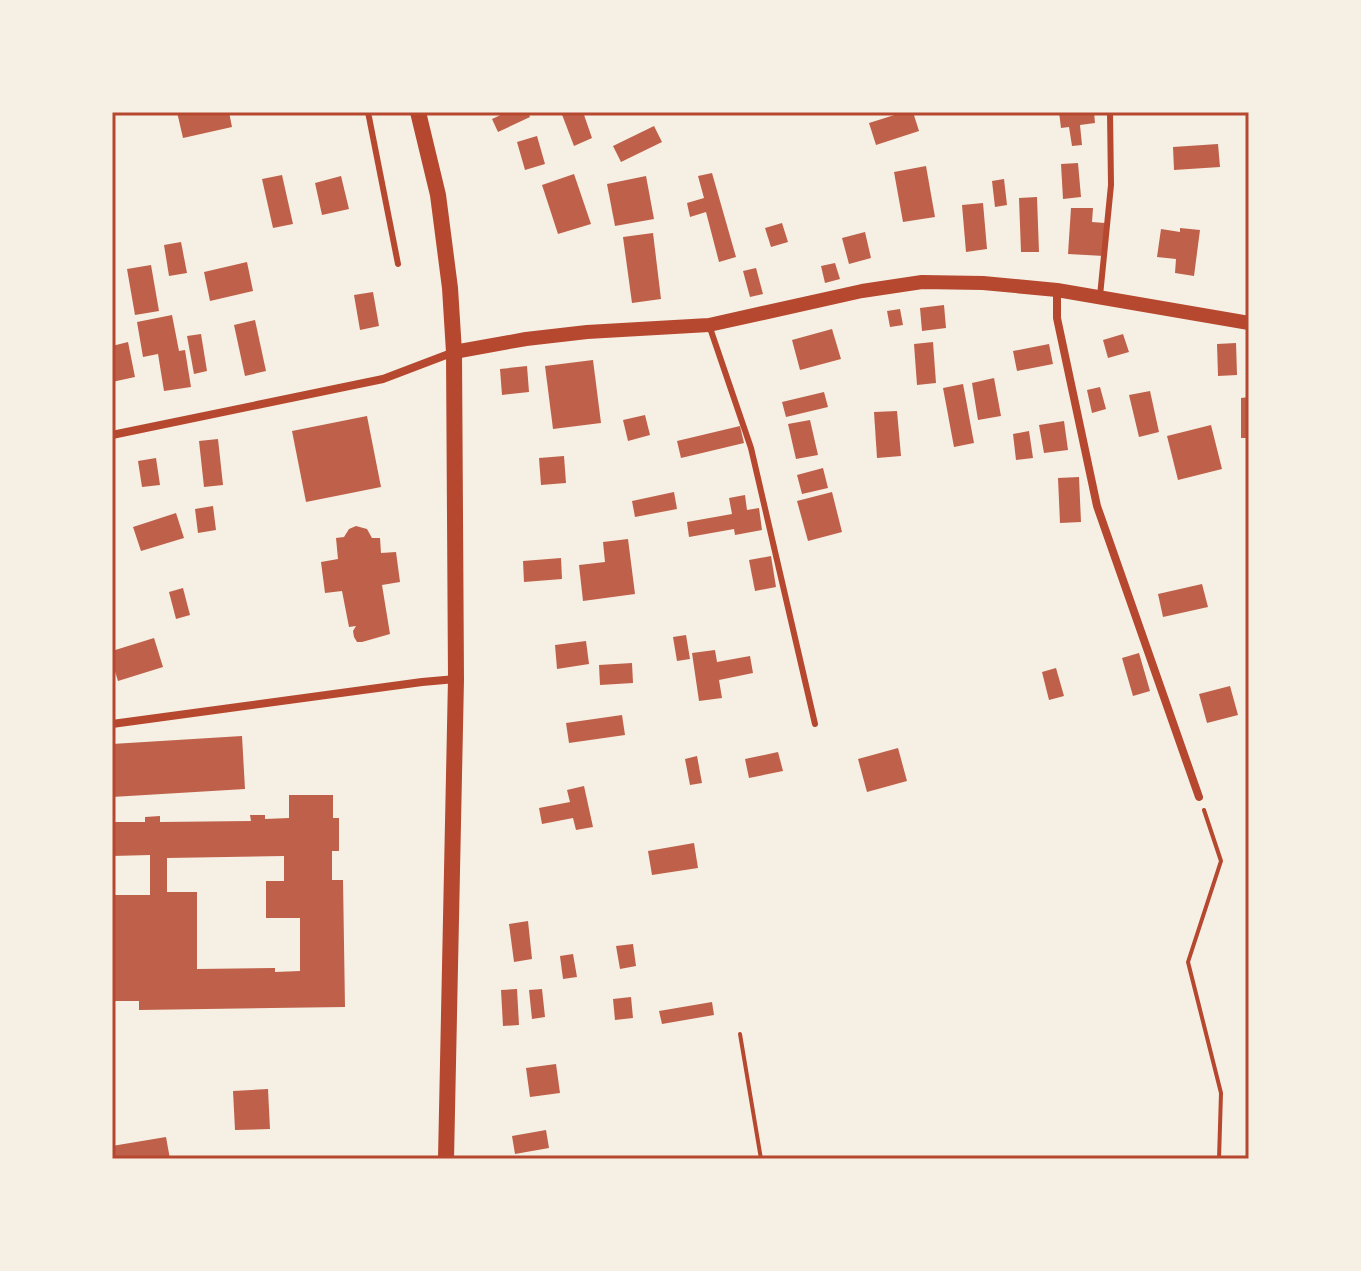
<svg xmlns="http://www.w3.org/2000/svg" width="1361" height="1271" font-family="Merriweather,serif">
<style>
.building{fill:#bf614a;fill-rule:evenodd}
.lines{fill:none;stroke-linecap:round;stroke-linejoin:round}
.path{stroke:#b5482f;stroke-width:4}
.service{stroke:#b5482f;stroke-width:6}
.minor{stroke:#b5482f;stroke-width:8}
.tertiary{stroke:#b5482f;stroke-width:14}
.secondary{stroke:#b5482f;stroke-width:16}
.neatline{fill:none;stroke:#b5482f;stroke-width:3}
</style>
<rect width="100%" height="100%" fill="#f6efe4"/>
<g class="building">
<path d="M177 112H229L232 127 183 138Z"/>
<path d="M507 112H528L530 117 498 132 492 119Z"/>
<path d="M561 112H583L592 138 574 146Z"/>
<path d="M904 112H913L919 131 876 145 869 123Z"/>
<path d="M1059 112H1094L1095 123 1080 125 1082 145 1072 146 1069 127 1061 128Z"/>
<path d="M654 126 662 142 621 162 613 146Z"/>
<path d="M537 136 545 164 525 170 517 142Z"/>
<path d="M1218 144 1220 167 1174 170 1173 147Z"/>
<path d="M1078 163 1081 197 1063 199 1061 164Z"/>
<path d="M926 166 935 217 903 222 894 172Z"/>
<path d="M712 173 736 257 719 262 706 212 690 217 687 203 704 198 698 176Z"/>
<path d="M574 174 591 224 558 234 542 185Z"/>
<path d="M282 175 293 224 273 228 262 179Z"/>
<path d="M341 176 349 209 322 215 315 183Z"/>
<path d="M646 176 654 219 615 226 607 184Z"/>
<path d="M1004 179 1007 205 995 207 992 181Z"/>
<path d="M1037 197 1039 252H1021L1019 198Z"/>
<path d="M983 203 987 249 966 252 962 205Z"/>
<path d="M1071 208H1093L1092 222 1105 223 1104 256 1068 254Z"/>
<path d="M782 223 788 242 771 247 765 228Z"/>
<path d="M1180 228 1200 230 1194 276 1175 273 1176 259 1157 257 1161 229 1180 232Z"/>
<path d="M865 232 871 258 849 264 842 238Z"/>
<path d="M653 233 661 299 632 303 623 237Z"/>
<path d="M181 242 187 273 169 276 164 245Z"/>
<path d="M247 262 253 291 210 301 204 272Z"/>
<path d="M835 263 840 279 825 283 821 266Z"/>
<path d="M151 265 159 311 135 315 127 269Z"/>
<path d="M756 268 763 294 750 297 743 271Z"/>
<path d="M373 292 379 326 360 330 354 295Z"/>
<path d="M944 305 946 328 922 331 920 308Z"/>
<path d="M900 309 903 325 890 327 887 311Z"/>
<path d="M172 315 179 351 185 350 191 387 164 391 158 354 143 357 137 322Z"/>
<path d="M255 320 266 371 245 376 234 325Z"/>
<path d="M832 329 841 359 800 370 792 340Z"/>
<path d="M201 334 207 371 194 374 187 336Z"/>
<path d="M1123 334 1129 352 1108 358 1103 340Z"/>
<path d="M128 342 135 377 112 382V346Z"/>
<path d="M933 342 936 383 917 385 914 344Z"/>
<path d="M1236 343 1237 375 1218 376 1217 344Z"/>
<path d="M1049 344 1053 364 1017 371 1013 351Z"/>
<path d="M593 360 601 423 553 429 545 366Z"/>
<path d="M527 366 529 392 502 395 500 369Z"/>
<path d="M994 378 1001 416 978 420 972 383Z"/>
<path d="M963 384 974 443 954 447 943 388Z"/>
<path d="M1100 387 1106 409 1092 413 1087 390Z"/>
<path d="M1150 391 1159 432 1139 437 1129 395Z"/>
<path d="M824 392 828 407 786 417 782 402Z"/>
<path d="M1249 397V438H1241V398Z"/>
<path d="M897 411 901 456 877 458 874 412Z"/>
<path d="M645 415 650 435 628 441 623 420Z"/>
<path d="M367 416 381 487 306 502 292 431Z"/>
<path d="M810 420 818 455 796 459 788 424Z"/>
<path d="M1064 421 1068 450 1044 453 1039 425Z"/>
<path d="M1211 425 1222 469 1178 480 1167 436Z"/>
<path d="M740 426 744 443 681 458 677 441Z"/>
<path d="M1029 431 1033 458 1016 460 1013 434Z"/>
<path d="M218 439 223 485 204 487 199 441Z"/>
<path d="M564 456 566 483 541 485 539 458Z"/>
<path d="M156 458 160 485 142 487 138 461Z"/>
<path d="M823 468 828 488 802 494 797 475Z"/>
<path d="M1079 477 1081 522 1060 523 1058 478Z"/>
<path d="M674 492 677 509 635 517 632 501Z"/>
<path d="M832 492 842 532 808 541 797 501Z"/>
<path d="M745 495 747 510 759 508 762 530 735 535 734 529 689 537 687 522 732 514 729 498Z"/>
<path d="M213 506 216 530 198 533 195 509Z"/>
<path d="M176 513 184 538 141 551 133 527Z"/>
<path d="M356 526 367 529 372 538H380L381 553 396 552 400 582 382 585 390 634 362 642H357L354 637 353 631 356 626 349 627 342 591 325 593 321 562 338 559 336 538 344 537 349 529Z"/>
<path d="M628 539 635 594 583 601 579 565 605 562 603 542Z"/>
<path d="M771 556 776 587 755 591 749 560Z"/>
<path d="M561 558 562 579 524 582 523 561Z"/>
<path d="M1202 584 1208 607 1163 617 1158 594Z"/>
<path d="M183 588 190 615 176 619 169 592Z"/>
<path d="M686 635 690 659 677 661 673 637Z"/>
<path d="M154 638 163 667 118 681 112 662V651Z"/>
<path d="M586 641 589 664 557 669 555 645Z"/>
<path d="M715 650 717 662 750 656 753 673 719 680 722 698 699 701 692 653Z"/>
<path d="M1139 653 1150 691 1133 696 1122 658Z"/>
<path d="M632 663 633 683 600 685 599 665Z"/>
<path d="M1056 668 1064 696 1049 700 1042 672Z"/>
<path d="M1230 686 1238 715 1207 723 1199 694Z"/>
<path d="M622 715 625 735 569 743 566 723Z"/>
<path d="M242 736 245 789 112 797V744Z"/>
<path d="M898 748 907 781 867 792 858 759Z"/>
<path d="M778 752 783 771 749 778 745 759Z"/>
<path d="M697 756 702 783 690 785 685 759Z"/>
<path d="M584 786 593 827 576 830 573 818 542 824 539 808 570 802 567 790Z"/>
<path d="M289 795H333V818H339V851H332V880H343L345 1007 139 1010V1001H112V895H150V855L112 856V822H145V817L160 816V822L251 821 250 815H265V819L289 818ZM284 856V881H266V918H300V971L275 972V968L197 969V892H167V858Z"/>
<path d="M694 843 698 868 652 875 648 851Z"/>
<path d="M528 921 532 959 514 962 509 924Z"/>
<path d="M633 944 636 966 620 969 616 946Z"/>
<path d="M573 954 577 977 563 979 560 956Z"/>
<path d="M517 989 519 1025 503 1026 501 990Z"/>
<path d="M542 989 545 1017 532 1019 529 990Z"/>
<path d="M631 997 633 1018 615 1020 613 999Z"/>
<path d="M712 1002 714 1015 662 1024 659 1011Z"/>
<path d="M556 1064 560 1093 530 1097 526 1068Z"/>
<path d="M268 1089 270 1129 235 1130 233 1091Z"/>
<path d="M546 1130 549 1148 515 1154 512 1136Z"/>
<path d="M166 1137 170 1159H112V1146Z"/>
</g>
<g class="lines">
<g class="path">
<path d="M1204 810 1221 861 1188 962 1221 1093 1219 1159"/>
<path d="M740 1034 761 1159"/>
</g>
<g class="service">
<path d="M368 112 398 264"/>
<path d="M1100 296 1111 185 1110 112"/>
<path d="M709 325 751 448 815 724"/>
</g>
<g class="minor">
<path d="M1057 290V318L1097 506 1199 797"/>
<path d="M112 435 383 379 454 352"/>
<path d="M112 724 422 682 456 679"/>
</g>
<path class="tertiary" d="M454 352 526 339 587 332 709 325 862 291 922 282 983 283 1057 290 1249 323"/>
<path class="secondary" d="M418 112 438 195 450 288 454 352 456 679 446 1159"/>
</g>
<rect width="1361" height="1271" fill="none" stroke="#f6efe4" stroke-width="228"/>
<rect x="114" y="114" width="1133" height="1043" class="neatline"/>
</svg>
